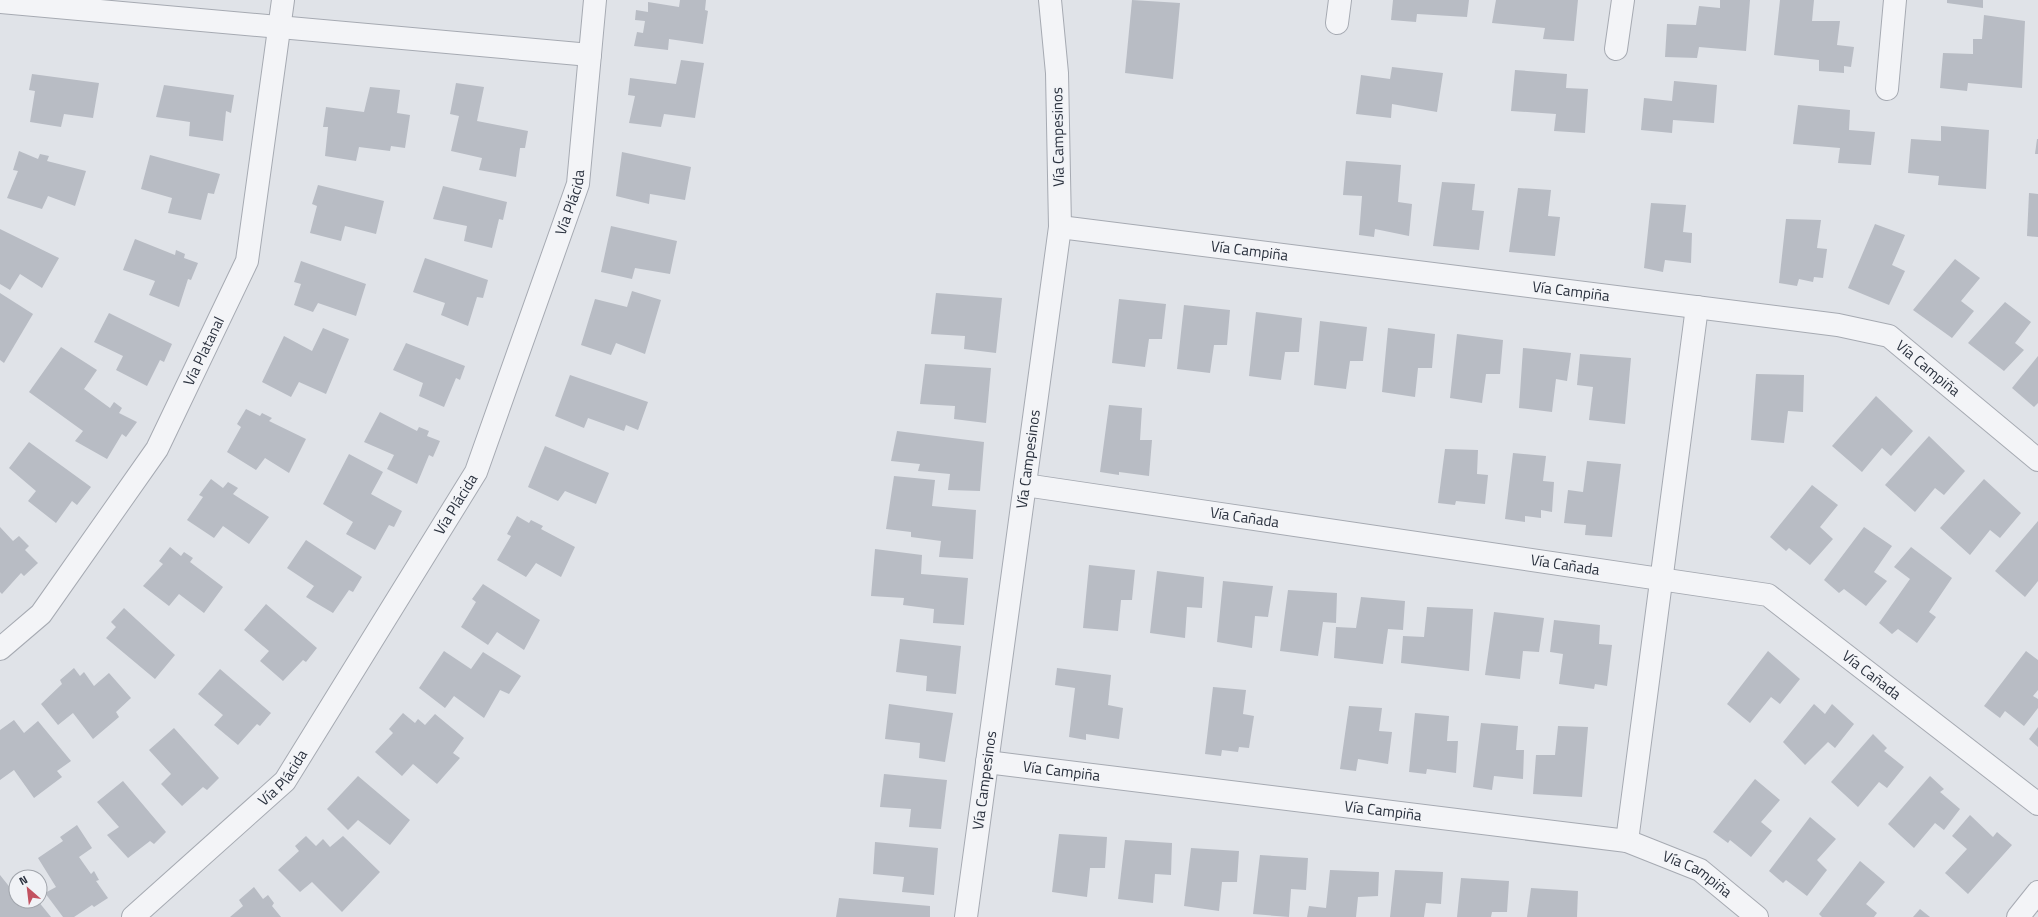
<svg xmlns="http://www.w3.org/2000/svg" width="2038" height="917" font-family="'Titillium Web',sans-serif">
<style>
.building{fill:#b8bcc4}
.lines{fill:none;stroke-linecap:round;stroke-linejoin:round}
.minor-casing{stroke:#a6aab2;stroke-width:24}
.minor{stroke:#f3f4f7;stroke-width:22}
.labels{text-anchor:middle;stroke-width:3.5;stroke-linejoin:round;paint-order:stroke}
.street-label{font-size:15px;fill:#2a313e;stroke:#f0f2f6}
</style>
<rect width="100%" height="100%" fill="#e0e3e8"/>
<g class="building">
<path d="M680 0H706L705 10 708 11 703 44 669 39 668 50 634 46 637 32 643 33 645 21 635 20 636 10 648 12V2L679 7Z"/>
<path d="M1132 0 1180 3 1173 79 1125 73Z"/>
<path d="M1393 0H1469L1467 17 1417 14 1416 22 1391 20Z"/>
<path d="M1496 0H1578L1574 41 1543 39 1545 28 1492 23Z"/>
<path d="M1720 0H1750L1746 51 1699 47 1697 58 1665 57 1667 24 1696 25 1699 6 1720 8Z"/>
<path d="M1780 0H1814L1812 21H1840L1837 45 1854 47 1851 67 1844 66V73L1819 71V60L1774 55Z"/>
<path d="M1947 0H1983V8L1947 3Z"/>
<path d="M1984 15 2025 21 2022 88 1968 83 1967 91 1940 88 1943 53 1973 54V39H1982Z"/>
<path d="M681 60 704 63 695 118 664 114 661 127 629 123 635 96 628 95 630 78 676 84Z"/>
<path d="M1392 67 1443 73 1437 112 1392 104 1391 118 1356 114 1361 75 1390 79Z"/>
<path d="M1515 70 1567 74 1566 88 1588 89 1585 133 1554 131 1556 114 1511 111Z"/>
<path d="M32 74 99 83 93 118 64 114 61 127 30 122 35 91 29 90Z"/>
<path d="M1674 81 1717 85 1714 123 1673 120 1672 133 1641 130 1644 98 1672 101Z"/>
<path d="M456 83 484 87 477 121 528 131 525 148H520L516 177 479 170 482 158 451 151 459 116 450 114Z"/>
<path d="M164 85 234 95 231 113 226 111 223 141 189 136 190 122 156 117Z"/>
<path d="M370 87 400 90 397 113 410 115 405 148 391 146 390 151 359 147 356 161 325 156 328 127H323L326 107 364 112Z"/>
<path d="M1798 105 1850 110 1849 130 1875 132 1871 165 1838 163 1840 148 1793 144Z"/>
<path d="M1941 126 1989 130 1986 189 1938 185 1939 176 1908 173 1911 139 1941 141Z"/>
<path d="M2037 139H2038V154H2035Z"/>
<path d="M19 151 38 159 40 154 49 156 47 161 86 171 75 206 48 196 42 209 7 198 18 171 13 170Z"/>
<path d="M622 152 691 167 685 200 650 194 649 204 616 196Z"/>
<path d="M150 155 220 174 214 194 208 193 201 220 168 213 172 198 141 189Z"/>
<path d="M1346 161 1401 165 1398 202 1412 204 1409 236 1375 229 1374 237 1359 235 1362 196 1343 195Z"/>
<path d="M1442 182 1475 184 1472 210 1484 211 1479 250 1433 246Z"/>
<path d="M318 185 384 201 376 234 345 226 341 241 310 233 317 206 312 204Z"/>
<path d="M443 186 507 202 503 220 499 219 492 248 464 241 467 226 433 219Z"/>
<path d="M1518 188 1551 190 1548 216 1560 217 1555 256 1509 252Z"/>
<path d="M2029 193 2038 194V237L2027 236Z"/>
<path d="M1651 203 1686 205 1683 232 1692 233 1691 263 1665 260 1663 272 1644 268Z"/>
<path d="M1786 219 1821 220 1817 248 1827 249 1823 278 1814 277 1813 282 1799 279 1797 286 1779 283Z"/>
<path d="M1875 224 1905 235 1892 265 1905 271 1889 305 1848 288Z"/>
<path d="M611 226 677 241 670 274 635 268 632 279 601 272Z"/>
<path d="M0 229 59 258 42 288 20 274 10 290 0 284Z"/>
<path d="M135 239 175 255 176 250 185 254 184 258 198 263 191 280 188 279 179 307 149 295 155 281 123 270Z"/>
<path d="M425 258 488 280 483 298 477 297 468 326 441 315 445 303 413 292Z"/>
<path d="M1955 259 1980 278 1961 301 1974 311 1952 338 1913 310Z"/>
<path d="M301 261 366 284 356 316 318 303 313 312 294 305 301 284 294 282Z"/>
<path d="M632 291 661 300 645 354 616 343 611 355 581 345 595 299 627 307Z"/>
<path d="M0 293 33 314 4 363 0 360Z"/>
<path d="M936 293 1002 298 996 353 964 349 965 336 931 334Z"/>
<path d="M1119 299 1166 304 1162 339H1149L1145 367 1112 363Z"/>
<path d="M2005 302 2031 322 2015 343 2024 350 2004 371 1968 343Z"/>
<path d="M1184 305 1230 310 1227 345H1214L1210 373 1177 369Z"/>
<path d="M1256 312 1302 318 1299 352H1285L1281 380 1249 376Z"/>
<path d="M109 313 172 344 164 362 160 360 147 386 116 370 123 356 94 342Z"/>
<path d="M1320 321 1367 327 1363 361H1350L1346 389 1314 385Z"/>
<path d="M323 328 349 339 326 394 299 382 291 397 262 382 284 336 312 351Z"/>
<path d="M1388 328 1435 334 1432 368H1418L1415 397 1382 392Z"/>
<path d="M1457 334 1503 340 1500 374H1486L1482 403 1450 398Z"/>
<path d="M406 343 465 366 460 380 456 378 444 407 419 396 423 383 393 370Z"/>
<path d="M61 347 97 370 84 389 110 408 114 402 122 408 119 413 137 422 126 437 122 434 107 459 75 441 83 431 29 392Z"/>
<path d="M1523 348 1571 353 1567 381 1556 379 1552 412 1519 408Z"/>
<path d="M1580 354 1631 358 1625 424 1589 420 1593 387 1577 385Z"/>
<path d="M2038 356V403L2034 407 2012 388Z"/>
<path d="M925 364 991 368 986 423 954 419 955 406 920 404Z"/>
<path d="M1756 374 1804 375 1803 412 1788 411 1784 443 1751 440Z"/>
<path d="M570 375 648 402 638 430 626 425 624 431 588 418 584 428 555 416Z"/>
<path d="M1876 396 1913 431 1891 456 1882 448 1862 472 1832 446Z"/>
<path d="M1109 405 1142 408 1140 440H1152L1149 476 1119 472V475L1100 472Z"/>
<path d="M246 409 260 416 262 413 272 418 269 421 306 439 289 473 265 458 256 470 227 452 241 427 237 424Z"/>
<path d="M380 412 417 431 419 427 429 431 427 436 440 441 433 457 429 455 417 484 387 469 394 455 364 442Z"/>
<path d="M897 431 984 442 980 491 948 490 950 474 918 471 920 464 891 461Z"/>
<path d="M1929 436 1965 471 1944 495 1935 488 1915 512 1885 485Z"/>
<path d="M29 442 91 487 77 505 72 501 56 523 28 501 36 491 9 468Z"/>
<path d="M545 446 609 473 596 504 565 491 558 501 528 487Z"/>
<path d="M1445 449 1478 450 1477 474 1488 475 1485 504 1456 501 1455 505 1438 503Z"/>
<path d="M1513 453 1546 456 1543 481 1554 482 1552 512 1541 510V518L1525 516V522L1505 519Z"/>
<path d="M349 454 383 472 371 494 402 511 394 527 389 525 375 550 346 534 353 522 323 504Z"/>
<path d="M1587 461 1621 464 1612 537 1585 535 1586 525 1564 523 1568 490 1583 492Z"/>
<path d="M894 476 935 480 932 506 976 510 973 559 939 557 941 541 911 537V532L886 529Z"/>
<path d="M211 479 223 488 228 482 238 488 233 494 269 517 249 544 223 526 214 538 187 520 203 497 199 495Z"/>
<path d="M1984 479 2021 513 2000 538 1990 530 1970 555 1940 528Z"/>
<path d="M1812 485 1838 505 1820 527 1833 539 1810 565 1789 548 1786 551 1770 537Z"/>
<path d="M517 516 529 523 531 520 543 526 541 529 575 547 561 577 536 563 526 577 497 560 511 536 507 534Z"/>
<path d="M2038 521V581L2025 597 1995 571Z"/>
<path d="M0 527 13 541 19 536 29 546 25 550 38 563 24 576 21 573 2 594 0 592Z"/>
<path d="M1864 527 1892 546 1874 572 1887 581 1866 606 1844 589 1839 593 1824 580Z"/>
<path d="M306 540 362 577 353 592 349 590 333 613 306 597 314 586 287 568Z"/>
<path d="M170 547 181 556 184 552 193 558 190 562 223 587 204 613 179 594 169 606 143 586 163 564 159 561Z"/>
<path d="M1911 547 1952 578 1929 612 1936 617 1917 643 1898 629 1892 634 1879 623 1910 579 1894 567Z"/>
<path d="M875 549 922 555 921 574 968 578 964 625 933 623 934 609 903 605 904 598 871 596Z"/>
<path d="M1089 565 1135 570 1132 600H1121L1118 631 1083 628Z"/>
<path d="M1157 571 1204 577 1202 608 1187 607 1185 638 1150 633Z"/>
<path d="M1223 581 1273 586 1268 617 1255 616 1252 648 1217 642Z"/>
<path d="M483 584 540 620 524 650 497 632 488 645 461 627 476 602 472 599Z"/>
<path d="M1288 590 1337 593 1336 623 1323 622 1318 656 1280 651Z"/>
<path d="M1361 597 1405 601 1403 630 1388 629 1383 664 1334 658 1336 627 1356 628Z"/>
<path d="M266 604 317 648 306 662 303 660 283 681 260 661 269 651 244 630Z"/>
<path d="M1427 607 1473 609 1469 671 1401 663 1403 636 1424 637Z"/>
<path d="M124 608 175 655 155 679 106 638 116 627 111 622Z"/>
<path d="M1494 612 1544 618 1539 652 1523 651 1520 679 1485 675Z"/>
<path d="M1554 620 1600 625 1599 644 1612 645 1607 686 1595 684 1594 689 1559 684 1563 654 1550 652Z"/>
<path d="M900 639 961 646 956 694 926 691 927 676 896 672Z"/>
<path d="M444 651 471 669 483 652 521 676 509 694 500 690 484 718 454 696 445 708 419 688Z"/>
<path d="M1768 651 1800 679 1780 704 1771 697 1750 723 1727 704Z"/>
<path d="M2026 651 2038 660V690L2033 696 2038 699V708L2024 726 2005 711 2000 718 1984 706Z"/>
<path d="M74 668 80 676 84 672 94 686 109 673 131 698 116 712 119 717 93 739 73 713 58 725 41 704 62 684 60 680Z"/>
<path d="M1057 668 1111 675 1108 705 1123 708 1119 739 1086 734V740L1069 737 1075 688 1055 685Z"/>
<path d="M220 669 271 713 260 726 257 724 238 745 214 725 223 715 198 694Z"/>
<path d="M1213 687 1246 690 1243 714 1254 716 1249 748 1239 747 1238 752 1222 750 1221 756 1205 754Z"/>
<path d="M889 704 953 713 945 762 919 758 920 743 885 739Z"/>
<path d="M1814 704 1825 714 1832 704 1854 724 1835 748 1828 742 1805 765 1783 742Z"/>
<path d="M1349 706 1382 708 1379 731 1392 732 1388 764 1358 759 1356 771 1340 769Z"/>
<path d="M403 713 415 723 418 719 425 725 435 714 464 738 453 753 460 758 437 784 413 764 402 776 375 752 393 733 389 729Z"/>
<path d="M1415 713 1449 716 1447 741H1458L1456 773 1427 769 1426 774 1409 772Z"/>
<path d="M14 720 24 733 38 721 71 761 57 771 62 777 34 798 14 770 0 780V730Z"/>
<path d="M1481 723 1518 726 1516 750H1524L1523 779 1494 776 1492 790 1473 787Z"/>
<path d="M1558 726 1588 727 1582 797 1533 794 1536 755H1555Z"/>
<path d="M2038 727V747L2029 739Z"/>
<path d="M174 728 219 778 207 790 203 787 182 806 161 784 171 774 149 750Z"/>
<path d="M1873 734 1887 748 1884 751 1904 767 1887 788 1879 782 1858 807 1831 782Z"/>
<path d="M884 774 947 780 941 829 909 827 911 809 880 807Z"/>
<path d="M358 776 410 820 390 845 358 820 348 830 327 809Z"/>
<path d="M1930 776 1944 789 1940 792 1960 809 1944 830 1935 823 1914 848 1888 824Z"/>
<path d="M1755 779 1780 800 1761 822 1772 831 1751 857 1730 840 1728 843 1713 832Z"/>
<path d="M123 781 166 832 154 844 150 841 128 858 107 835 119 827 97 802Z"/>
<path d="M1970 815 1993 837 1997 832 2012 845 1968 894 1945 873 1967 849 1952 836Z"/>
<path d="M1810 817 1836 839 1817 860 1827 870 1807 896 1786 880 1783 883 1769 871Z"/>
<path d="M77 825 92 848 79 857 91 874 94 871 99 880 96 881 108 898 94 907 92 905 74 917H63L45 893 56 887 38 858 63 841 60 837Z"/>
<path d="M1059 834 1107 837 1105 868H1090L1087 897 1052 892Z"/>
<path d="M306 836 316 846 323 839 330 847 343 836 380 872 342 912 312 882 300 892 278 870 299 851 295 846Z"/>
<path d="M1125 840 1172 843 1171 875 1155 874 1153 903 1118 899Z"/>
<path d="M875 842 938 848 934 895 902 892 904 877 873 874Z"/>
<path d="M1191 848 1239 851 1237 882H1222L1219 911 1184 906Z"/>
<path d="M1260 855 1308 858 1306 890 1291 889 1289 917 1253 914Z"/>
<path d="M1860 861 1885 882 1866 904 1877 913 1874 917H1822L1819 914Z"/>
<path d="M1330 870 1379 872 1378 896 1358 897 1356 917H1307L1309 906 1326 908Z"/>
<path d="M1395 870 1443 872 1441 904 1426 903 1424 917H1390Z"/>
<path d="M0 875 16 895V901H38L51 917H0Z"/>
<path d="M1461 878 1509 881 1507 912H1492L1491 917H1457Z"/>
<path d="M254 887 263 899 268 895 274 903 272 906 281 917H230L243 906 239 900Z"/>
<path d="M1531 888 1578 891 1577 917H1527Z"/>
<path d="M839 898 930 906V917H836Z"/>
<path d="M1920 909 1930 917H1913Z"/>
</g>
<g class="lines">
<defs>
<g id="minor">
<path d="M0 2 590 55"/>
<path d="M1337 23 1340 0"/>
<path d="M1616 49 1623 0"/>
<path d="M1887 89 1895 0"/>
<path id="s1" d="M1060 227 1838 325 1889 336 2038 460"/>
<path id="s2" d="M1025 485 1768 595 2038 804"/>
<path id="s3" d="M0 649 41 614 157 449 247 261 283 0"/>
<path id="s4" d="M987 762 1627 841 1700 870 1757 917"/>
<path d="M1627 841 1697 307"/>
<path id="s5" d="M133 917 285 781 476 472 578 184 595 0"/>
<path id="s6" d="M966 917 1060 227 1057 73 1050 0"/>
<path d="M2018 917 2038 892"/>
</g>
</defs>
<use href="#minor" class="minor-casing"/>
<use href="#minor" class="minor"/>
</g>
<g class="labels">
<g class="street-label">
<text transform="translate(1058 137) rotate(-91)" y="5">Vía Campesinos</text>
<text dy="5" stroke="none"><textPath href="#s5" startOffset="853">Vía Plácida</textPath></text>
<text dy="5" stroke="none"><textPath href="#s1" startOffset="191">Vía Campiña</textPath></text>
<text dy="5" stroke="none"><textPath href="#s1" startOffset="515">Vía Campiña</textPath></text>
<text dy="5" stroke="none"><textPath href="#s3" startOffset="364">Vía Platanal</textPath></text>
<text dy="5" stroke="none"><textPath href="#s1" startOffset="887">Vía Campiña</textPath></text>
<text dy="5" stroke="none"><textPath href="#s6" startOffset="462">Vía Campesinos</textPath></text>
<text dy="5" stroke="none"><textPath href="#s5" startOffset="529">Vía Plácida</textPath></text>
<text dy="5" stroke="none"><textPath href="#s2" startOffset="222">Vía Cañada</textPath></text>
<text dy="5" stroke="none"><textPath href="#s2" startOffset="546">Vía Cañada</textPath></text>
<text dy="5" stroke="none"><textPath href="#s2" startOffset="882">Vía Cañada</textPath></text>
<text dy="5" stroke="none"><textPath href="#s4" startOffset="75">Vía Campiña</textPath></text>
<text dy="5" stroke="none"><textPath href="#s5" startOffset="205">Vía Plácida</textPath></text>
<text dy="5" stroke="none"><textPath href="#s6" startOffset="138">Vía Campesinos</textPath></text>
<text dy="5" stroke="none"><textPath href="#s4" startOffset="399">Vía Campiña</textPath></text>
<text dy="5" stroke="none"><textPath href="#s4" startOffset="723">Vía Campiña</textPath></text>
</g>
</g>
<g transform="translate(28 889) rotate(332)"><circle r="19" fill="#f0f2f6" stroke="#a1a5ac"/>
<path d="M0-3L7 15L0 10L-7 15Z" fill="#c25160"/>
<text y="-6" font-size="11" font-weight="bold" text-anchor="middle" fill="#2a313e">N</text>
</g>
</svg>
